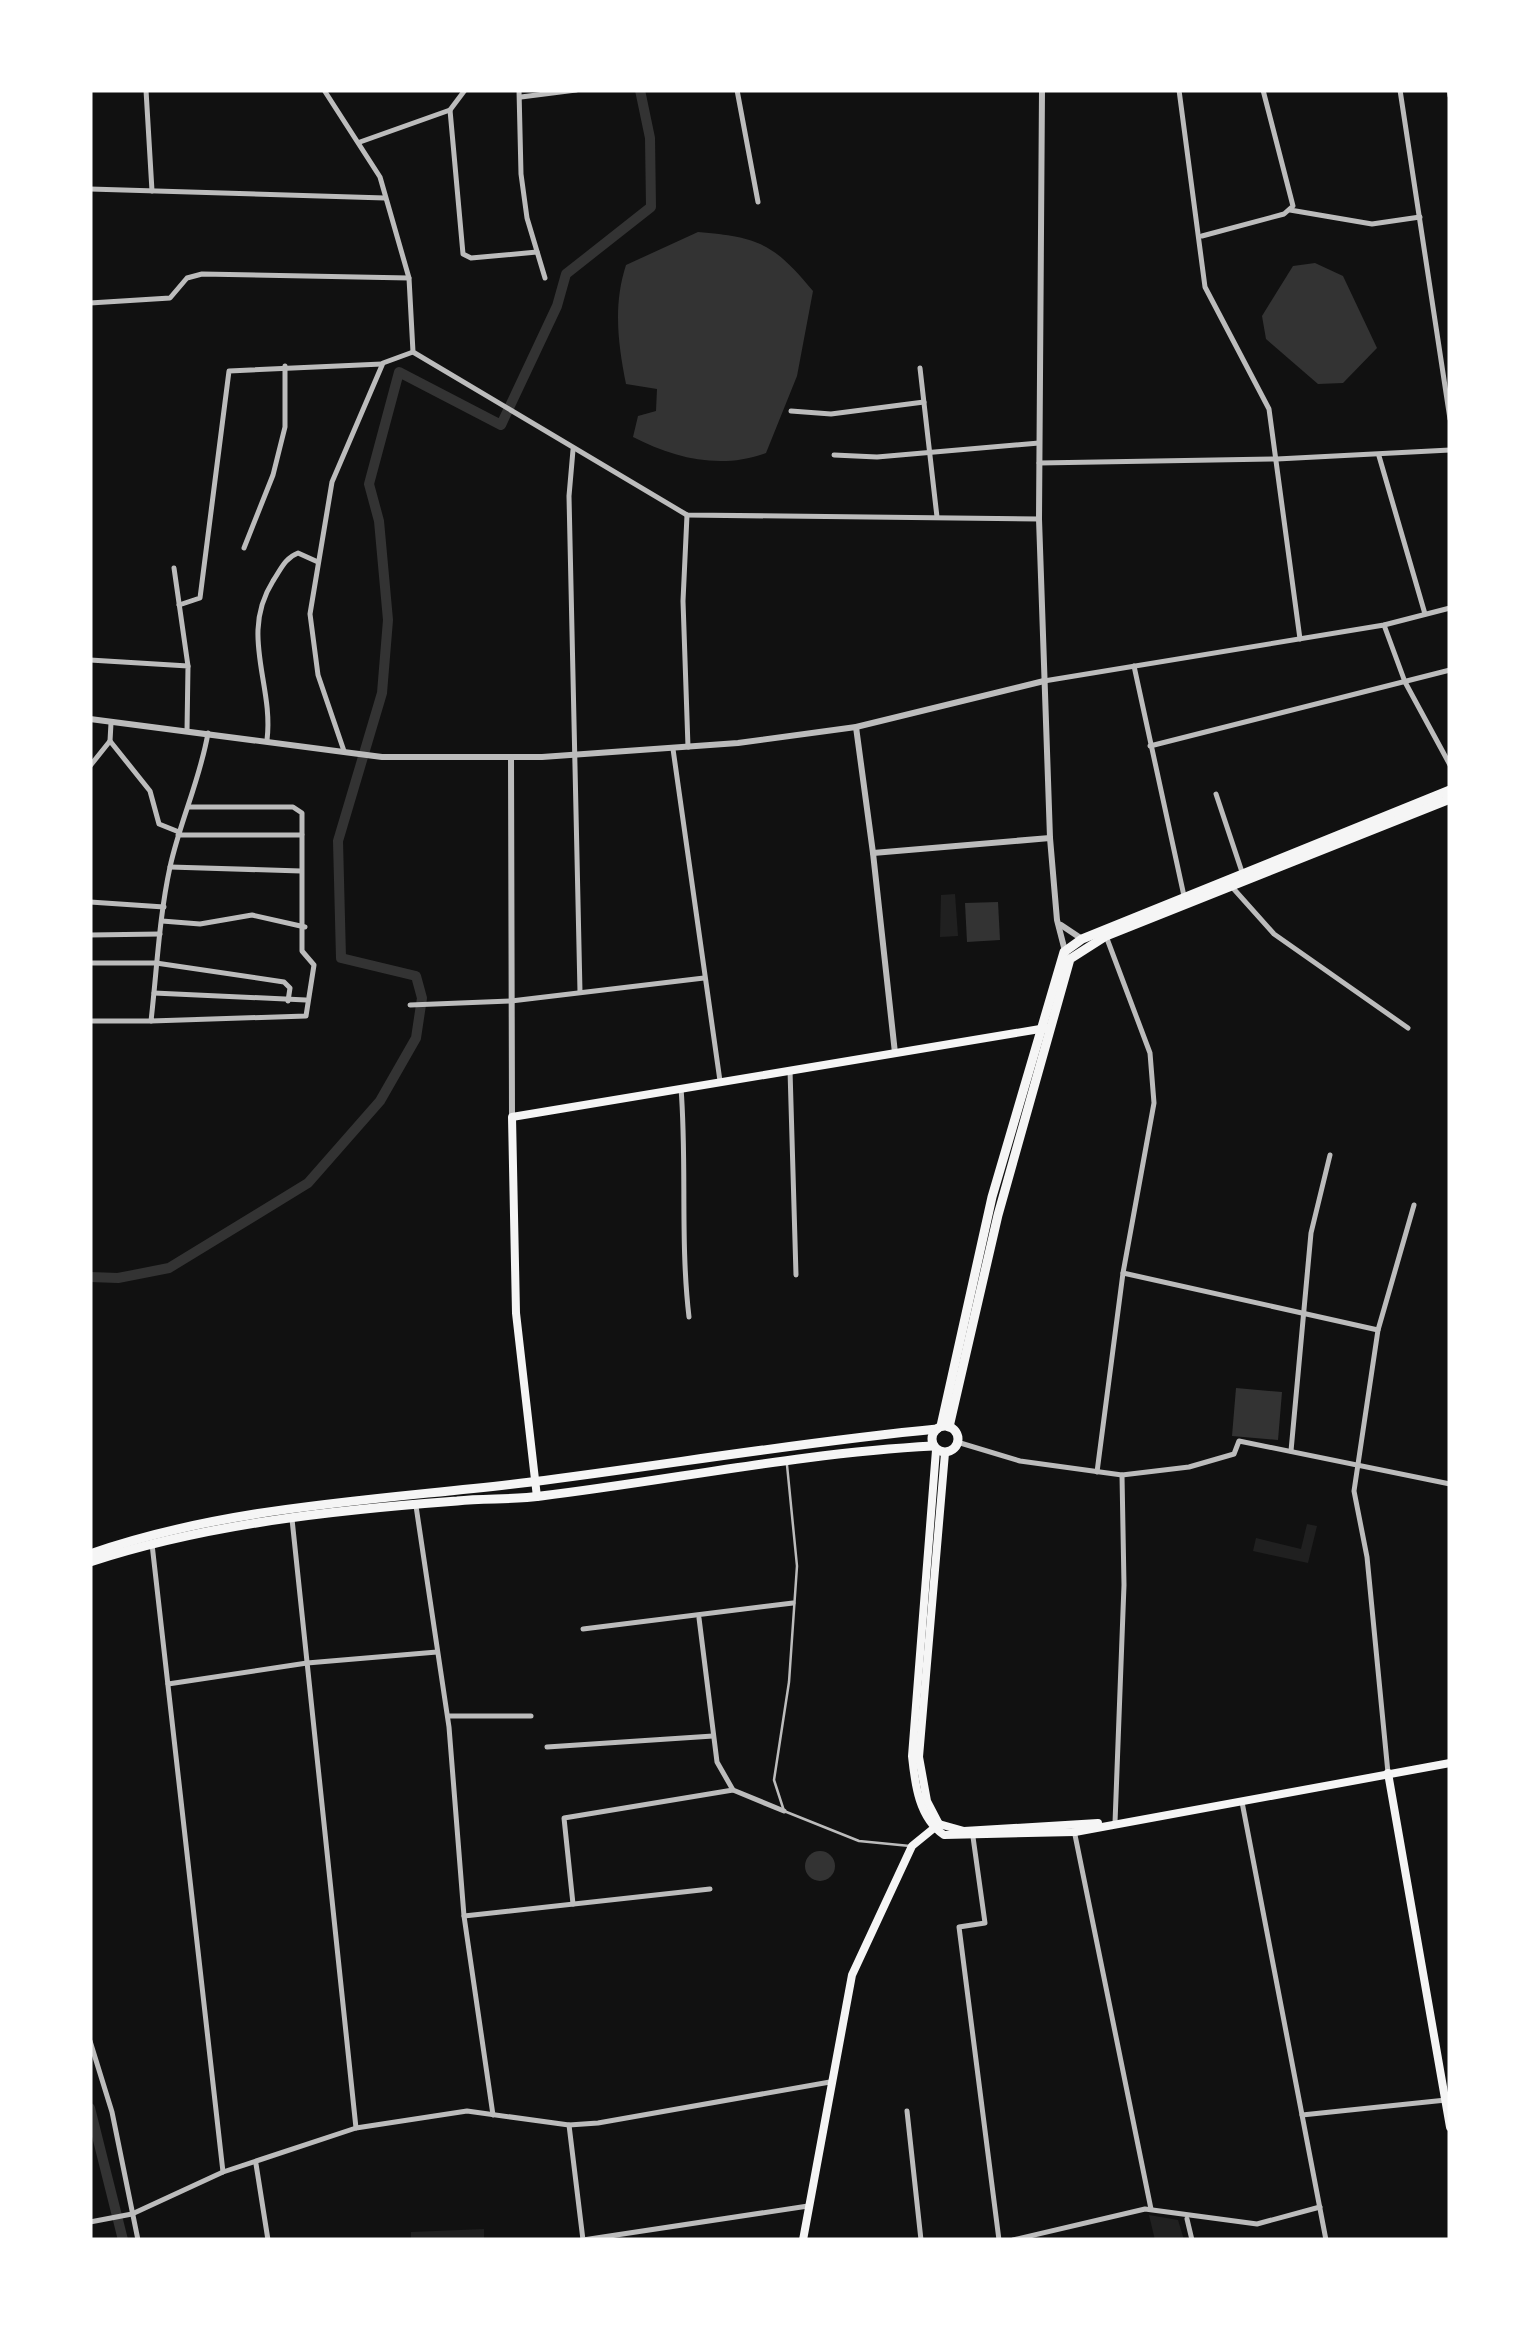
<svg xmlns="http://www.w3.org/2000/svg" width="1540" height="2330" font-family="'Noto Serif',serif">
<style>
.green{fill:#202020}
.water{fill:#333}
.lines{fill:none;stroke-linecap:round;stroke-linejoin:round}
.canal{stroke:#333;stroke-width:10}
.service{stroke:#bcbcbc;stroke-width:2.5}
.minor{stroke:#bcbcbc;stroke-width:5}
.tertiary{stroke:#bcbcbc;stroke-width:6}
.secondary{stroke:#f5f5f5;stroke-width:8}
.trunk{stroke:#f5f5f5;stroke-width:9}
</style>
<rect width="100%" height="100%" fill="#111"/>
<g class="green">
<path d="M955 894 958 936 940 937 941 895Z"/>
<path d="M1307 1524 1317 1526 1308 1563 1253 1551 1256 1538 1301 1549Z"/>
<path d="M1149 2215 1178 2220 1184 2240H1155Z"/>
<path d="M484 2229V2240H411V2232Z"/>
</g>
<g class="water">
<path d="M698 232C759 237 774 244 813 291L797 376 766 453C720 470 674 458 633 437L638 416 656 411 657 389 626 384C618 344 613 305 626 265Z"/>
<path d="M1315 263 1343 276 1377 348 1343 383 1318 384 1266 339 1262 316 1293 266Z"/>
<path d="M998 902 1000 940 967 942 965 903Z"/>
<path d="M1236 1388 1282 1392 1278 1440 1232 1436Z"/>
<circle cx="820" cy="1866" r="15"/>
</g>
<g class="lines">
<g class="canal">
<path d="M90 1277 118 1278 169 1268 308 1183 380 1101 416 1038 422 998 416 976 341 958 338 841 382 693 388 620 379 521 369 484 399 372 501 425 557 306 566 274 651 207 650 138 640 90"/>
<path d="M90 2108 123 2240"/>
</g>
<path class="service" d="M787 1465 797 1566 789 1682 774 1780 784 1811 859 1841 910 1846"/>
<g class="minor">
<path d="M146 90 152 191"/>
<path d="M324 90 380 177 409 278 413 352 687 515 1039 519"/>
<path d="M465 90 450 110 463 254 471 258 537 252"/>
<path d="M519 90 521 174 527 218 545 278"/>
<path d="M737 90 758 202"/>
<path d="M1179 90 1205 287 1269 409 1300 639"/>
<path d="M1400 90 1450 419"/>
<path d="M1449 90 1450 96"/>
<path d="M521 97 576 90"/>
<path d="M360 142 450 110"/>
<path d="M90 189 385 198"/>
<path d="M1290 210 1372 224 1420 217"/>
<path d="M1202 236 1284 214 1293 206 1263 90"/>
<path d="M90 303 170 298 187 278 202 274 409 278"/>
<path d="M920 368 937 517"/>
<path d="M791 411 831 414 924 402"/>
<path d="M573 450 569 496 580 992"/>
<path d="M834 455 877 457 1039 443"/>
<path d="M1379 456 1425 614"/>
<path d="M1039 463 1277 459 1450 450"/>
<path d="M687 515 683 601 688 747"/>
<path d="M244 548 273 475 285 427V366"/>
<path d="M174 568 188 666"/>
<path d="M179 605 200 598 229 371 382 364"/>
<path d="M1384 625 1405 682 1450 765"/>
<path d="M90 660 188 666 187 731"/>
<path d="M1134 666 1184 896"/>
<path d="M1044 681 1384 625 1450 608"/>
<path d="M267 740C274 684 239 635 273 581 281 569 285 558 298 553L318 562"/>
<path d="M110 741 150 791 159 824 179 832"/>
<path d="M1150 746 1450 670"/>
<path d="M673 749 720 1081"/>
<path d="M344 751 318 675 310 614 332 482 383 363 413 352"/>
<path d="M90 766 110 741 111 723"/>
<path d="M1216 794 1242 872"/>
<path d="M189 807H293L302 813V834"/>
<path d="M178 835H302V951L314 965 306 1016 151 1021C157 969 159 918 170 867 180 821 200 780 208 733"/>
<path d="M170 867 301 871"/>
<path d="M1232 887 1274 934 1408 1028"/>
<path d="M90 902 164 907"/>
<path d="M162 921 200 924 252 915 305 927"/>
<path d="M90 935 160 934"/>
<path d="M90 963H156L284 982 290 988 288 1001"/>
<path d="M154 993 306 1000"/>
<path d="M410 1005 511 1001 704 978"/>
<path d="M90 1021H151"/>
<path d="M790 1070 796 1275"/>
<path d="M681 1088C687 1165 680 1240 689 1317"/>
<path d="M1123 1273 1378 1330"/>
<path d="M957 1442 1020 1461 1122 1475"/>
<path d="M1291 1451 1311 1233 1330 1155"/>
<path d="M1097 1472 1123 1273 1154 1103 1150 1053 1106 936"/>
<path d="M416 1506 449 1727 464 1916 493 2115"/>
<path d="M292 1519 356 2128"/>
<path d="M152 1544 223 2172"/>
<path d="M699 1618 717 1762 733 1790 784 1811"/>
<path d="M583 1629 793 1603"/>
<path d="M168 1684 307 1663 437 1652"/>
<path d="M448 1716H531"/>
<path d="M547 1747 713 1736"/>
<path d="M1388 1773 1367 1557 1354 1491 1378 1330 1414 1205"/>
<path d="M1242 1802 1326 2240"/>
<path d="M1115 1823 1124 1585 1122 1475 1189 1467 1234 1454 1239 1441 1450 1484"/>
<path d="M1074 1830 1151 2209"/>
<path d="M973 1837 985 1923 959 1927 999 2240"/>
<path d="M573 1904 564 1818 733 1790"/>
<path d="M464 1916 710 1889"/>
<path d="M90 2041 112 2112 138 2240"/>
<path d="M907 2111 921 2240"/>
<path d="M1302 2115 1446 2100"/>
<path d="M569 2125 583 2240"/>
<path d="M256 2164 268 2240"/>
<path d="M1187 2219 1192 2240"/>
<path d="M90 2222 132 2214 223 2172 356 2128 467 2111 569 2125 598 2123 830 2082"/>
<path d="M583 2240 808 2206"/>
<path d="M1013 2240 1145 2209 1257 2224 1320 2207"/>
</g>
<g class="tertiary">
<path d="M1042 90 1039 519 1050 838 1057 920 1066 955"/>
<path d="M90 719 382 757H542L738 743 856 727 1044 681"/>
<path d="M856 727 873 853"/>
<path d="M511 757 512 1117"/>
<path d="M1061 925 1082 939"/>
<path d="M895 1053 873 853 1050 838"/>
</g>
<g class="secondary">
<path d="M936 1450 912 1756C915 1785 919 1818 944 1835L1075 1832 1450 1763"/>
<path d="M537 1497 516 1313 512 1117 1046 1028"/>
<path d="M1388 1773 1450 2127"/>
<path d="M939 1824 927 1801 919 1757 945 1453"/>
<path d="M939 1824 964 1831 1098 1823"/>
<path d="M803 2240 852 1975 912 1846 939 1824"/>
</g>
<g class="trunk">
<circle cx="945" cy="1439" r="13"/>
<path d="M941 1426 992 1197 1064 952 1082 939 1450 790"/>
<path d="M949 1427 998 1215 1070 959 1106 936 1450 799"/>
<path d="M90 1554C230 1505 384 1500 531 1482 666 1465 801 1442 937 1429"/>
<path d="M90 1562C206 1524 335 1510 457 1501 485 1498 513 1500 541 1496 672 1480 801 1453 933 1446"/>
</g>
</g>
<rect width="1540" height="2330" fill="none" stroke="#ffffff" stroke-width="185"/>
</svg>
